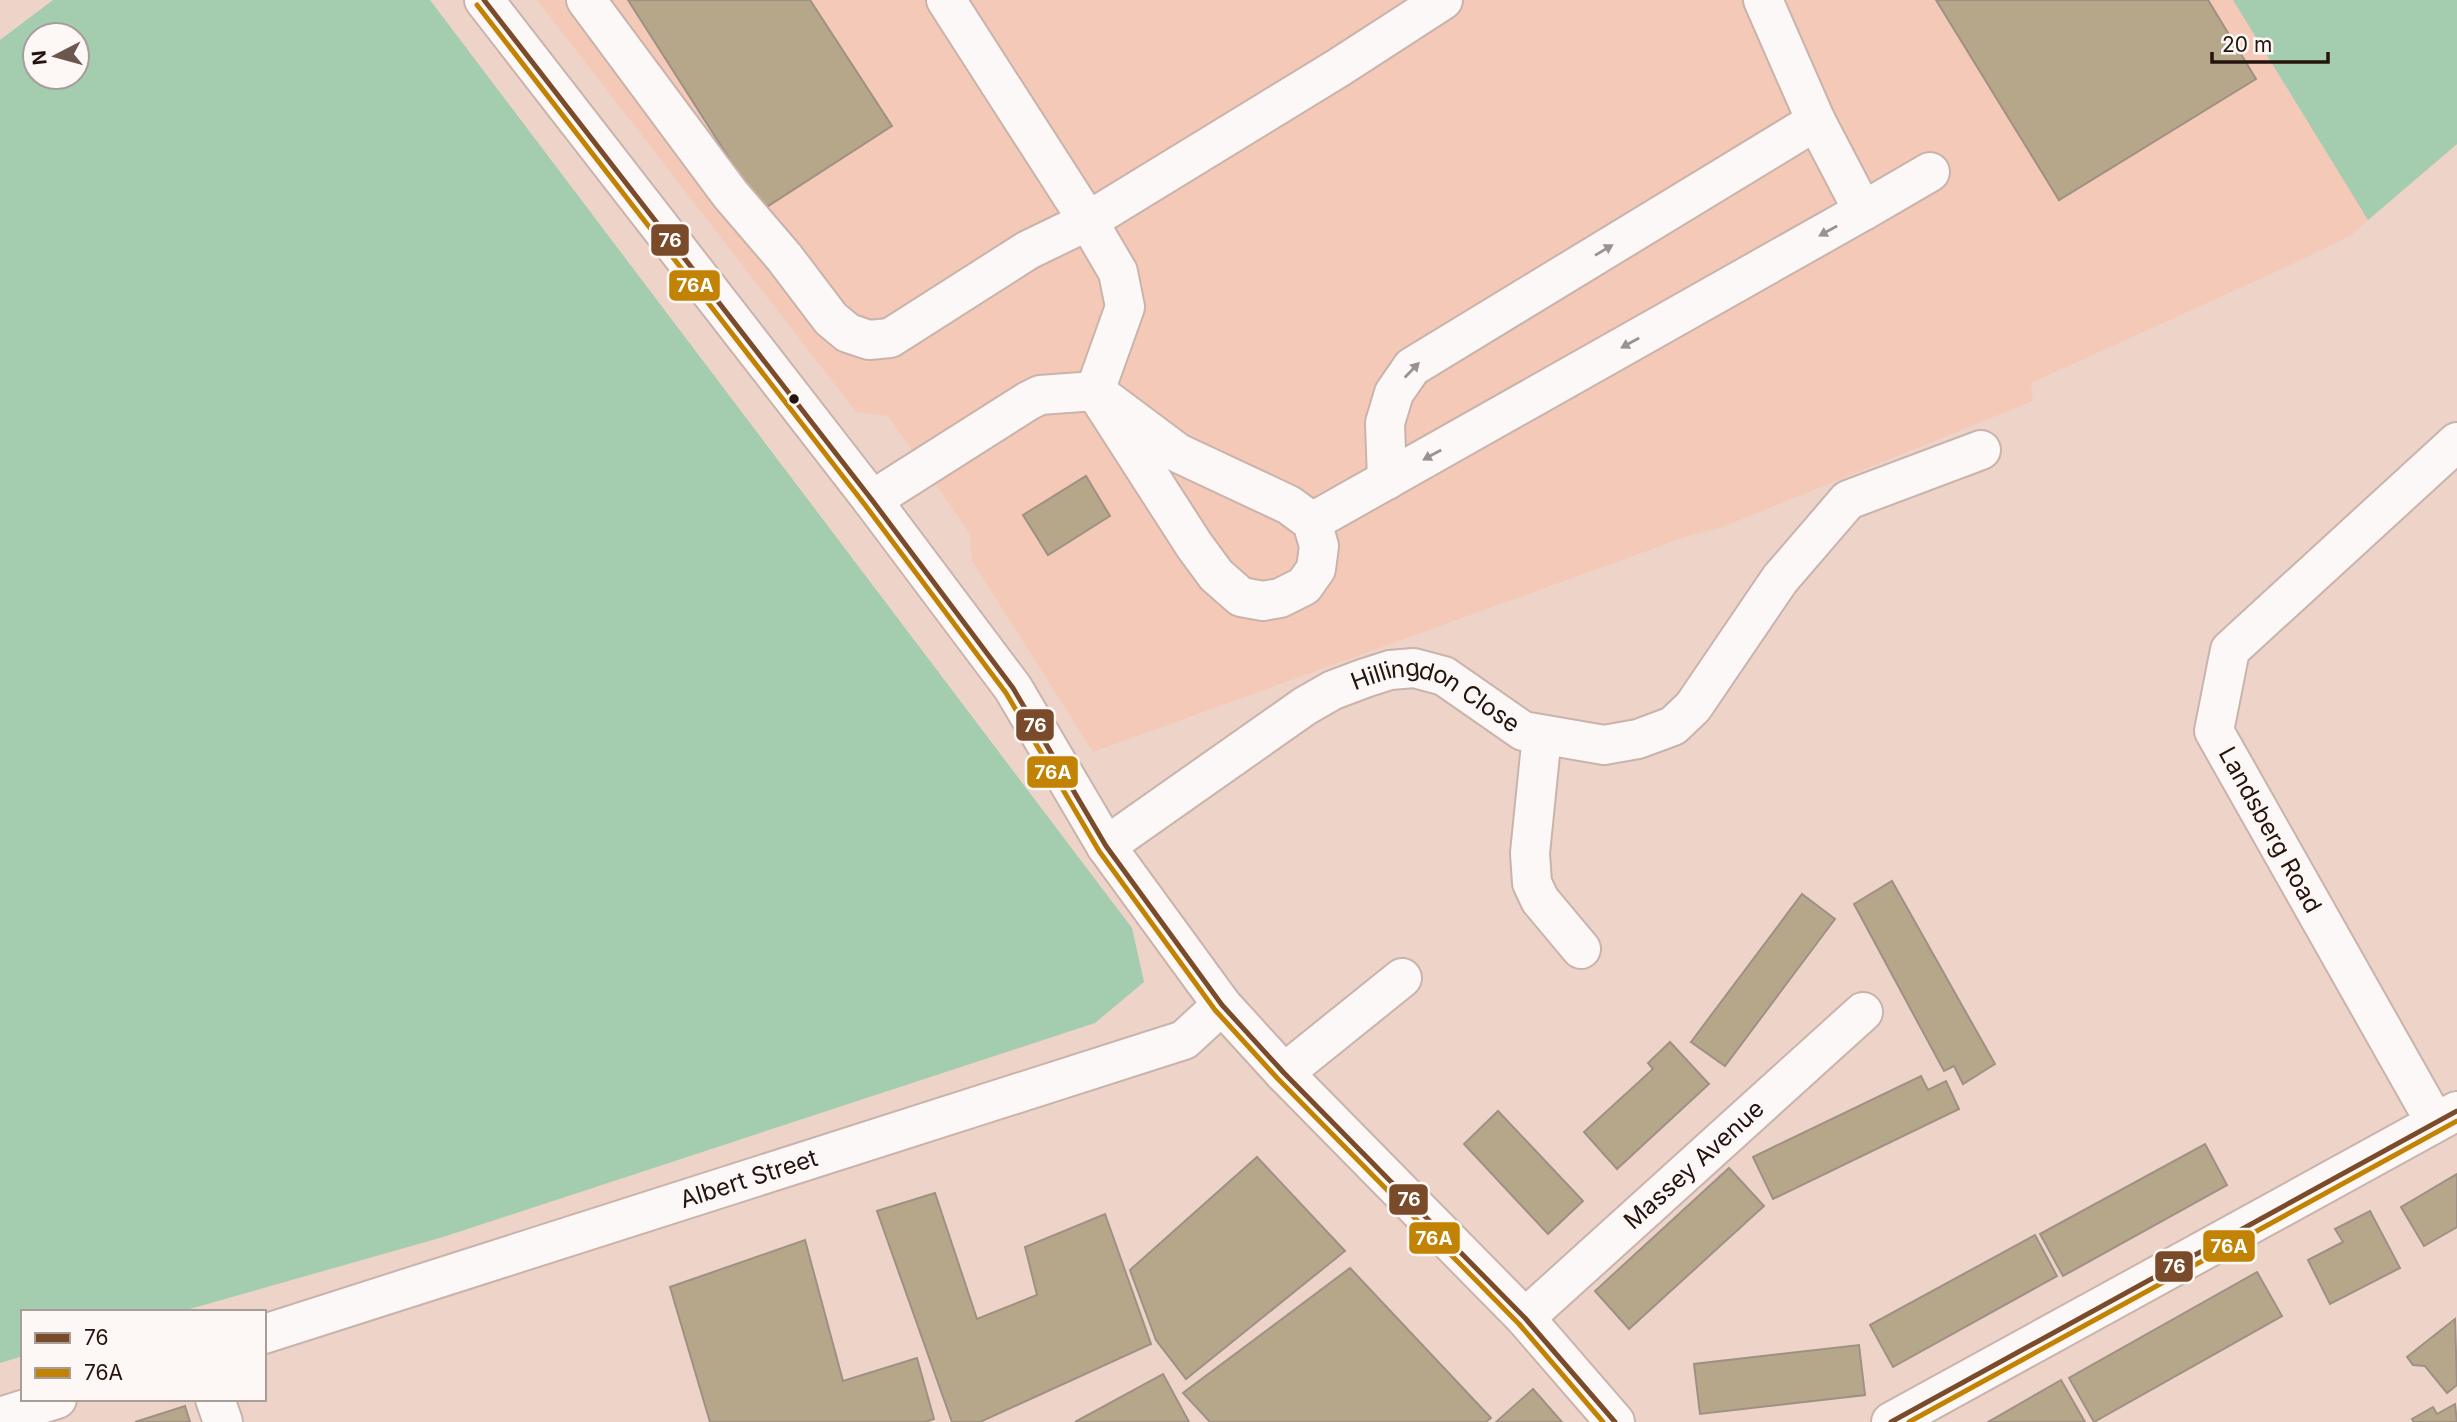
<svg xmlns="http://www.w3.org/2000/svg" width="2457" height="1422" font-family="Inter,sans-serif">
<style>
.built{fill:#f5c9b8}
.green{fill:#a4ccaf;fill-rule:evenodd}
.building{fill:#b6a78b;stroke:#9e9184;stroke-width:2}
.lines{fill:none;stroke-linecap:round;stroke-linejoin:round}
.minor-casing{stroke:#c9b3ab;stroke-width:42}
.minor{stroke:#fcf8f7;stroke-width:38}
.bus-1-casing{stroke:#fdf8f6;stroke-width:10}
.bus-2-casing{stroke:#fdf8f6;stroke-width:10}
.bus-1{stroke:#7a4b2a;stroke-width:5}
.bus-2{stroke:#c28203;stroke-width:5}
.oneway{fill:#9b918e}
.bus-dot{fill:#25140d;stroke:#fdf8f6;stroke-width:2.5}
.labels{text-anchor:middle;stroke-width:5;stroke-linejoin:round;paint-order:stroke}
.street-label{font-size:24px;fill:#25140d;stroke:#fdf8f6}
.line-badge{stroke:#fdf8f6;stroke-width:2.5}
.badge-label{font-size:19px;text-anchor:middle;font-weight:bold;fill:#fff}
</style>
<rect width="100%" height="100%" fill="#eed3c8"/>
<path class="built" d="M537 0H2457V144L2350 236 2284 268 2031 383 2033 401 1720 528 1691 535 1093 752 972 561 970 534 888 416 856 412Z"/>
<g class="green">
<path d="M53 0H430L1132 928 1144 982 1095 1023 443 1237 179 1312H23V1356L0 1363V40ZM35 35H77V77H35Z"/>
<path d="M2233 0H2457V144L2368 220Z"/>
</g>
<g class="building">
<path d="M628 0H810L892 126 762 210Z"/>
<path d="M1936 0H2208L2256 79 2059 200Z"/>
<path d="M1086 476 1110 516 1048 555 1023 515Z"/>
<path d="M1892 881 1995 1064 1963 1084 1954 1066 1944 1071 1854 904Z"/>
<path d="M1802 894 1835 919 1725 1066 1691 1042Z"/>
<path d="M1670 1042 1709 1084 1617 1169 1584 1132 1653 1069 1648 1063Z"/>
<path d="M1921 1076 1928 1090 1946 1081 1959 1109 1773 1199 1753 1157Z"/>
<path d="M1498 1111 1583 1201 1548 1234 1464 1144Z"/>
<path d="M2205 1144 2227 1185 2063 1276 2040 1234Z"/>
<path d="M1257 1157 1345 1251 1186 1379 1156 1340 1130 1270Z"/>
<path d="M1729 1168 1764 1206 1629 1329 1595 1291Z"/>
<path d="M2457 1174V1227L2424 1246 2401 1207Z"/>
<path d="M935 1193 977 1319 1037 1295 1025 1247 1105 1214 1151 1344 980 1422H952L877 1211Z"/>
<path d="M2370 1211 2400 1268 2330 1304 2308 1260 2343 1242 2335 1229Z"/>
<path d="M2035 1235 2057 1276 1893 1367 1870 1325Z"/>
<path d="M805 1240 843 1381 917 1358 934 1419 926 1422H710L670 1287Z"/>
<path d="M1350 1268 1491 1418 1486 1422H1210L1183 1393Z"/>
<path d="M2257 1272 2282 1316 2094 1422 2069 1378Z"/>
<path d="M2455 1319 2457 1385 2447 1393 2425 1366 2413 1365 2407 1357Z"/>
<path d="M1859 1345 1865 1395 1700 1414 1694 1364Z"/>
<path d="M1163 1374 1189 1422H1075Z"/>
<path d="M2061 1380 2085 1422H1988Z"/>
<path d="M1533 1389 1562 1422H1496Z"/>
<path d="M2455 1404 2457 1422H2414L2412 1419 2433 1407 2437 1414Z"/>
<path d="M185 1406 190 1422H135Z"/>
</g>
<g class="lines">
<defs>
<g id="minor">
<path d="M484 0 872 500 1013 688 1106 846 1222 1005 1284 1073 1525 1318 1615 1422"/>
<path d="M586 0 730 194 784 257 831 319 848 333 869 340 890 338 1028 250 1088 221 1118 272 1125 307 1095 391 1178 453 1289 505 1312 522 1319 546 1316 569 1304 586 1280 598 1263 601 1241 597 1216 575 1194 545 1095 391 1040 395 1028 401 872 500"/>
<path d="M946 0 1088 221 1338 68 1443 0"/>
<path d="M1863 211 1930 172"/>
<path d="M1387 480 1385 423 1394 393 1412 367 1816 121"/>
<path d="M1312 522 1863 211 1816 121 1763 0"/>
<path d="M1542 735 1530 853 1532 883 1540 900 1581 949"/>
<path id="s1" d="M1106 846 1305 706 1333 690 1365 678 1390 670 1414 668 1444 676 1523 731 1604 745 1638 739 1673 726 1693 707 1780 579 1848 500 1981 450"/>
<path d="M1284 1073 1402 978"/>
<path d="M2435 1122 2214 731 2230 650 2457 442"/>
<path id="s2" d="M1525 1318 1863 1012"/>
<path id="s3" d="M264 1334 1184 1040 1222 1005"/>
<path d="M215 1399 223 1422"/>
<path d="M0 1417 57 1399"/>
<path d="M1891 1422 2457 1111"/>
</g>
</defs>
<use href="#minor" class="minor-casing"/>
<use href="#minor" class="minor"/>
<defs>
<g id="bus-1">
<path d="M484 0 872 500 1013 688 1106 846 1222 1005 1284 1073 1525 1318 1615 1422"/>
<path d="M1891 1422 2457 1111"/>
</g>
<g id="bus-2">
<path d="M477 5 865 505 1006 693 1099 851 1215 1010 1278 1079 1519 1324 1603 1422"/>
<path d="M1909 1422 2457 1121"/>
</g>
</defs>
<use href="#bus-1" class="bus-1-casing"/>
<use href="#bus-2" class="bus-2-casing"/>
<use href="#bus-1" class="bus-1"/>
<use href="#bus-2" class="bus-2"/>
</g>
<defs><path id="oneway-solid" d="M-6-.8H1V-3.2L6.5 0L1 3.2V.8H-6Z" transform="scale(1.75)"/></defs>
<g class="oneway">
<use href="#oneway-solid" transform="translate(1828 231) rotate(151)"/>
<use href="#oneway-solid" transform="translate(1604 250) rotate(-31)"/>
<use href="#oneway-solid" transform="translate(1630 343) rotate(151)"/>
<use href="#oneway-solid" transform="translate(1412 370) rotate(-46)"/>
<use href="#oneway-solid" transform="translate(1432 455) rotate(151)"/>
</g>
<circle class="bus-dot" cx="794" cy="399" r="6"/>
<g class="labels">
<g class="street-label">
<text dy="8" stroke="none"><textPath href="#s1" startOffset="388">Hillingdon Close</textPath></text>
<text transform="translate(2270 830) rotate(61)" y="8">Landsberg Road</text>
<text dy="8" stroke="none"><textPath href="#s2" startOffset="228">Massey Avenue</textPath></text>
<text dy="8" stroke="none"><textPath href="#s3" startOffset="509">Albert Street</textPath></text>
</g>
</g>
<g class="line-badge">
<rect x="650" y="223" width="40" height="34" rx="7" fill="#7a4b2a"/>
<rect x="668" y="269" width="53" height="33" rx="7" fill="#c28203"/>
<rect x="1015" y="708" width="40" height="34" rx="7" fill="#7a4b2a"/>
<rect x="1026" y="755" width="53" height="34" rx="7" fill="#c28203"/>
<rect x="1388" y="1183" width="41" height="33" rx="7" fill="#7a4b2a"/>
<rect x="1408" y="1221" width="53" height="34" rx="7" fill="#c28203"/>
<rect x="2202" y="1229" width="54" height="34" rx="7" fill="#c28203"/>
<rect x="2154" y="1250" width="40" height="33" rx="7" fill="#7a4b2a"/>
</g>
<g class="badge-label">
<text x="670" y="247">76</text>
<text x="695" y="292">76A</text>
<text x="1035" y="732">76</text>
<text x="1053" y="779">76A</text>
<text x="1409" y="1206">76</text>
<text x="1434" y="1245">76A</text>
<text x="2229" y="1253">76A</text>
<text x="2174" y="1273">76</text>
</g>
<rect x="21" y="1310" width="245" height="91" fill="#fdf8f6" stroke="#a79d99" stroke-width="2"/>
<rect x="35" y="1333" width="35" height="10" fill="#7a4b2a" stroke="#a79d99" stroke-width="2"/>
<text x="84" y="1345" font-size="21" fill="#25140d">76</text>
<rect x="35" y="1368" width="35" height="10" fill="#c28203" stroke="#a79d99" stroke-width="2"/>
<text x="84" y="1380" font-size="21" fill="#25140d">76A</text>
<g transform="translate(56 56) rotate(264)"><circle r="33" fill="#fdf8f6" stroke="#a79d99" stroke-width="2"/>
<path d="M0-5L12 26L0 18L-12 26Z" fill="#6b574e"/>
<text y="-10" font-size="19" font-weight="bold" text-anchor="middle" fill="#25140d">N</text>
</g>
<path d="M2212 52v10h116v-10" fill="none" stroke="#25140d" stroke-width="3.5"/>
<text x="2222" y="52" font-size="21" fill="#25140d" stroke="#fdf8f6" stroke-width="5" paint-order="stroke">20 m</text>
</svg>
